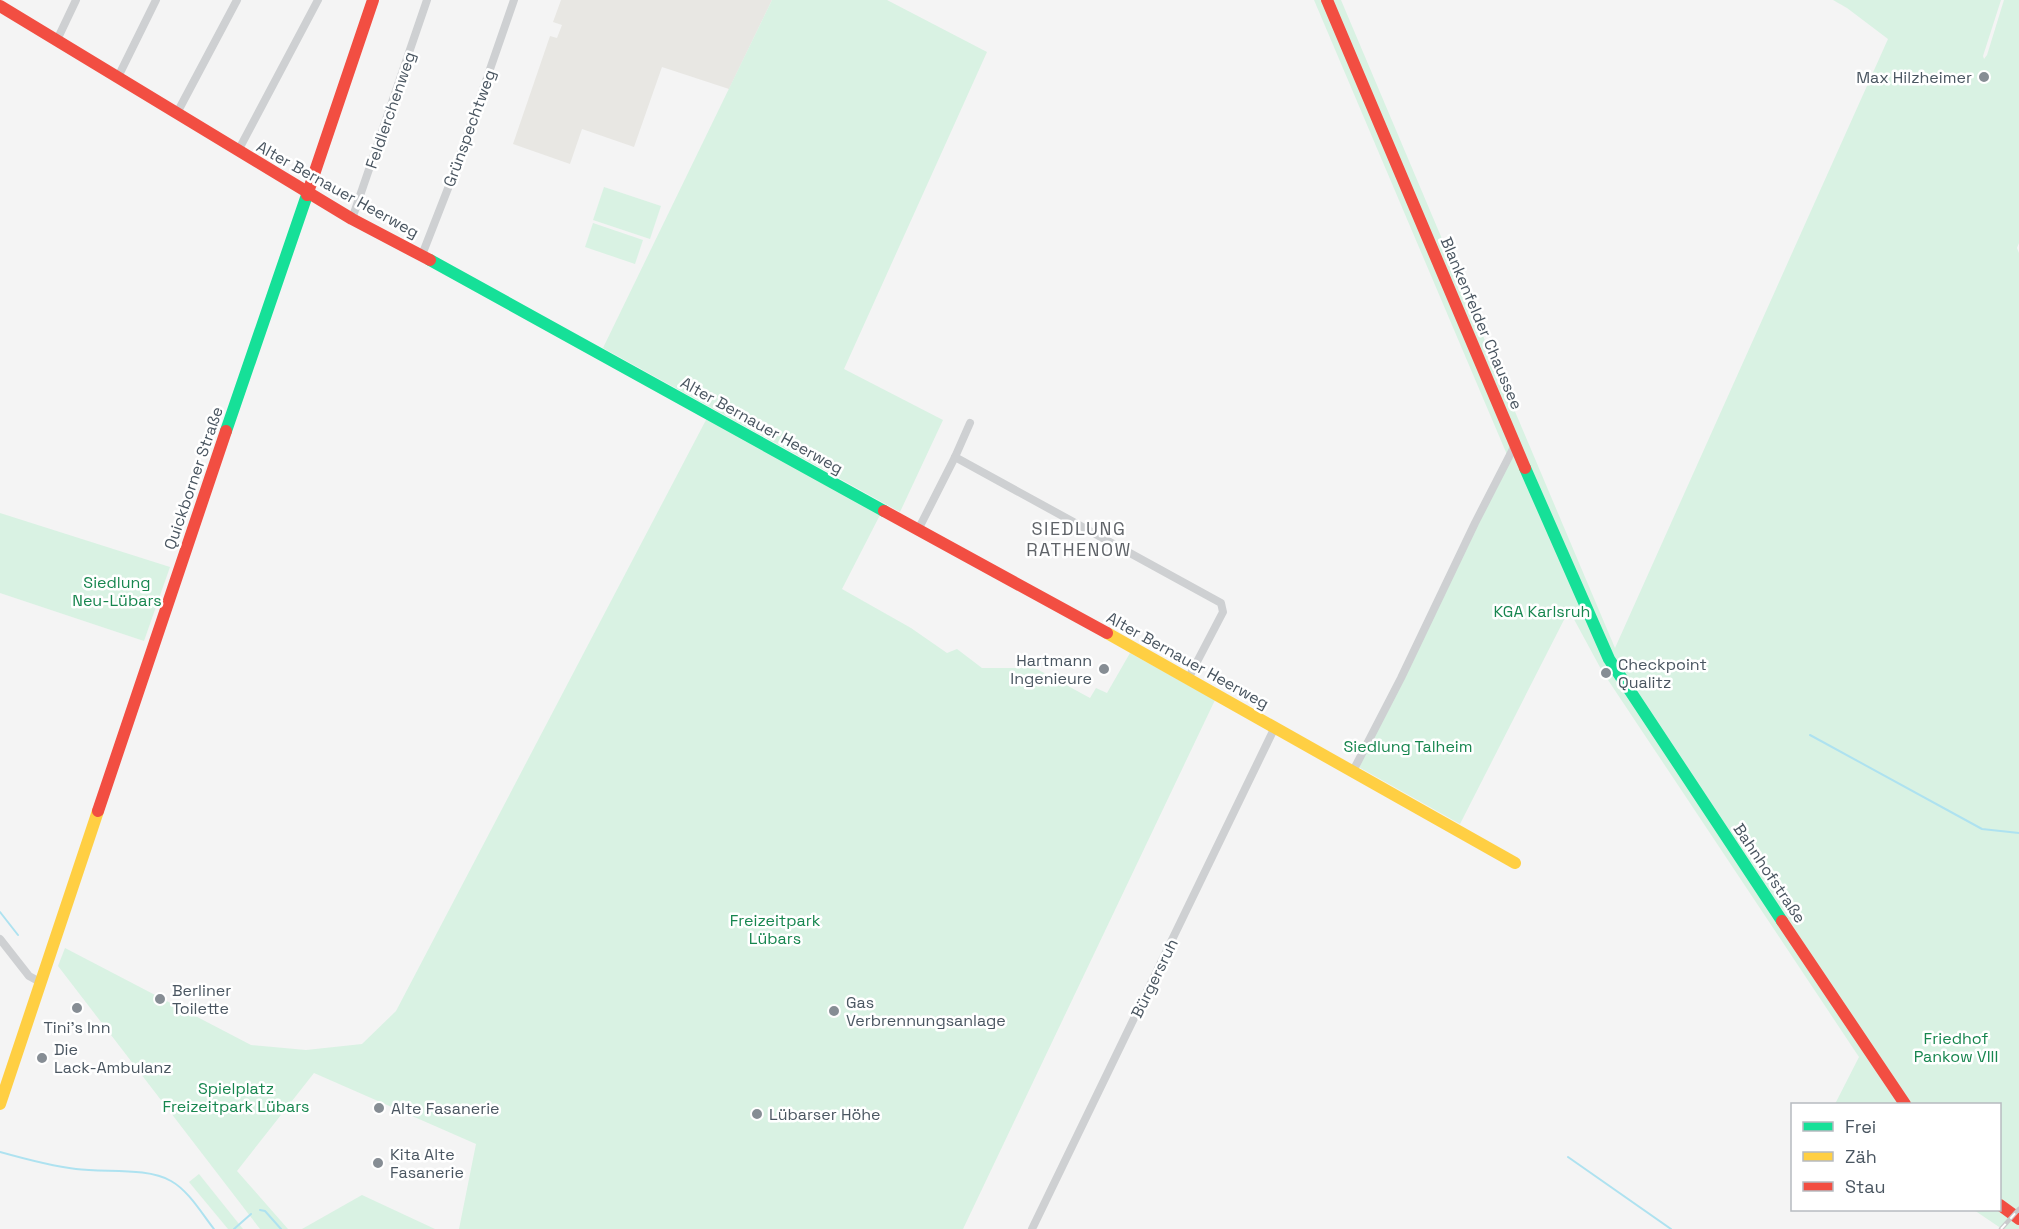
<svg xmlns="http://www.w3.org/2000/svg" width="2019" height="1229" font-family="'Space Grotesk',sans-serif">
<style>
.commercial{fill:#e8e7e3}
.green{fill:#d9f2e3}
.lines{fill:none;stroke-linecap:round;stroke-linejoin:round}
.stream{stroke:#aee2f0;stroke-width:2}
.street{stroke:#ced0d2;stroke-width:8}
.fast{stroke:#16e098;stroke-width:12}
.slow{stroke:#ffcf43;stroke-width:12}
.jam{stroke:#f24e42;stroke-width:12}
.rail-casing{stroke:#c9cacc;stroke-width:4.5}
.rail{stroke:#fff;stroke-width:2;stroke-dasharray:7;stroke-linecap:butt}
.poi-dot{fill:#868d94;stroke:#fff;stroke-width:2}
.labels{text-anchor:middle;stroke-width:5;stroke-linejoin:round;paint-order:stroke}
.poi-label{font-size:16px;fill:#4a5661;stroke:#fff;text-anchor:start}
.street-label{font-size:16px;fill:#4a5661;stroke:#fff}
.park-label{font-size:16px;fill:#17864f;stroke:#fff}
.neighbourhood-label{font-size:18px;letter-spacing:1.5px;fill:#5f6368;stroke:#fff}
</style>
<rect width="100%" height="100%" fill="#f4f4f4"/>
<path class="commercial" d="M561 0H772L729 89 662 67 634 147 582 129 570 164 513 144 550 36 557 38 562 25 553 22Z"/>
<g class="green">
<path d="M772 0H887L987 52 844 369 943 420 900 512 603 348Z"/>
<path d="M1314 0H1341L1615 648 1888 39 1847 8 1833 0H2001L1983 56 1984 59 1987 55 2004 0H2019V243L2017 248 2019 253V1229H2002L1974 1210H2000V1104H1835L1859 1057 1602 671 1569 610 1460 824 1355 765 1508 457Z"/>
<path d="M604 187 661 206 650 239 593 220Z"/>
<path d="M593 223 643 240 635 264 585 247Z"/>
<path d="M707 418 880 515 842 589 911 628 947 653 957 649 982 668H1035L1090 698 1096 688 1107 693 1130 653 1215 700 963 1229H459L476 1144 314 1073 237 1171 288 1229H260L58 966 65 948 251 1045 306 1050 362 1044 396 1011Z"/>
<path d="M0 513 170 567 144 641 0 593Z"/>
<path d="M199 1174 243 1229H228L189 1182Z"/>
<path d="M362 1195 435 1229H302Z"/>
</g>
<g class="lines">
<g class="stream">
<path d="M1810 735 1982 829 2019 833"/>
<path d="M0 912 18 935"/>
<path d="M0 1152C25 1159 50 1166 76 1169 105 1173 147 1167 171 1181 189 1191 202 1214 214 1229"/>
<path d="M1568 1157 1671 1229"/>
<path d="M260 1210 265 1211 281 1229"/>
<path d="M234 1229 251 1214"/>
</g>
<g class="street">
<path d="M57 40 76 0"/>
<path d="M118 77 156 0"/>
<path d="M177 113 237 0"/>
<path d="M238 151 318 0"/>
<path d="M352 219 427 0"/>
<path d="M422 255 454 173 514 0"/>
<path d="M955 457 1221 603 1223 612 1188 679"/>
<path d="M918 530 955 457 970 423"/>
<path d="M1353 771 1401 678 1475 523 1515 445"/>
<path d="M0 939 29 976 40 982"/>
<path d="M1032 1229 1275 727"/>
</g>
<g class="fast">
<path d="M430 260 884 511"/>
<path d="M226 431 307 195"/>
<path d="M1525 468 1609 659 1782 921"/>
</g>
<g class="slow">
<path d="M1107 633 1515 863"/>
<path d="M0 1104 98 811"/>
</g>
<g class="jam">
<path d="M1327 0 1525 468"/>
<path d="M0 6 352 219 430 260"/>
<path d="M307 195 373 0"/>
<path d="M884 511 1107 633"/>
<path d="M98 811 226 431"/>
<path d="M1782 921 1905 1104"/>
<path d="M2000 1205 2019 1219"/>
</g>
<defs>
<path id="rail" d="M2001 1229 2019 1209"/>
</defs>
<use href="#rail" class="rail-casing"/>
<use href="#rail" class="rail"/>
</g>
<g class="poi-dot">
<circle cx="1984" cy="77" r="6"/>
<circle cx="1104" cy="669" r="6"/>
<circle cx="1606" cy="673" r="6"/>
<circle cx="160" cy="999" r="6"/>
<circle cx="77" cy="1008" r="6"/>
<circle cx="834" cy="1011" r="6"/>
<circle cx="42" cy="1058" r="6"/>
<circle cx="379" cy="1108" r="6"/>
<circle cx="757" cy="1114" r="6"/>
<circle cx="378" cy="1163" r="6"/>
</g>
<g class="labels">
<g class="poi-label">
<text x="1972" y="83" text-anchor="end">Max Hilzheimer</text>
<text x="1092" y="666" text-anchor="end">Hartmann<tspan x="1092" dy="18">Ingenieure</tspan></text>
<text x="1618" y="670">Checkpoint<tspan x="1618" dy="18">Qualitz</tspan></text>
<text x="172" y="996">Berliner<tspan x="172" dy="18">Toilette</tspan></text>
<text x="846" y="1008">Gas<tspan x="846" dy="18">Verbrennungsanlage</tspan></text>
<text x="77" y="1033" text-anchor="middle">Tini's Inn</text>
<text x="54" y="1055">Die<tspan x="54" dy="18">Lack-Ambulanz</tspan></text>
<text x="391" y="1114">Alte Fasanerie</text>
<text x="769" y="1120">Lübarser Höhe</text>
<text x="390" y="1160">Kita Alte<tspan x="390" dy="18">Fasanerie</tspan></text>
</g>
<g class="street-label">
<text transform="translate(390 110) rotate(-71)" y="6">Feldlerchenweg</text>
<text transform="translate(469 128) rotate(-70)" y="6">Grünspechtweg</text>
<text transform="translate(338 189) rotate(29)" y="6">Alter Bernauer Heerweg</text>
<text transform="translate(1482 323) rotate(67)" y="6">Blankenfelder Chaussee</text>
<text transform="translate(762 425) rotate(29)" y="6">Alter Bernauer Heerweg</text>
<text transform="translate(193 478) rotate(-71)" y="6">Quickborner Straße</text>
<text transform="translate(1188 660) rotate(29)" y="6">Alter Bernauer Heerweg</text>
<text transform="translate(1770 873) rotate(56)" y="6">Bahnhofstraße</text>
<text transform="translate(1154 978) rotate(-64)" y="6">Bürgersruh</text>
</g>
<g class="park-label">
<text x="117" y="588">Siedlung<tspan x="117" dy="18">Neu-Lübars</tspan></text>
<text x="1542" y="617">KGA Karlsruh</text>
<text x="1408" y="752">Siedlung Talheim</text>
<text x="775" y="926">Freizeitpark<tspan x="775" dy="18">Lübars</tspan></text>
<text x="1956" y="1044">Friedhof<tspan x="1956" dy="18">Pankow VIII</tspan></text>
<text x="236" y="1094">Spielplatz<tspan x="236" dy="18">Freizeitpark Lübars</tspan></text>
</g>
<g class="neighbourhood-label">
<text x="1079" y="535">SIEDLUNG<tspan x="1079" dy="21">RATHENOW</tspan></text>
</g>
</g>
<rect x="1791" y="1103" width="210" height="108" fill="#ffffff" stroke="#b7bbc0" stroke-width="1.5"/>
<rect x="1803" y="1122" width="30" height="9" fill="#16e098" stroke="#b7bbc0" stroke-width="1.5"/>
<text x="1845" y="1133" font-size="18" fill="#4a5661">Frei</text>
<rect x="1803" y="1152" width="30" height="9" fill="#ffcf43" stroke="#b7bbc0" stroke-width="1.5"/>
<text x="1845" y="1163" font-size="18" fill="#4a5661">Zäh</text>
<rect x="1803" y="1182" width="30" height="9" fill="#f24e42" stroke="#b7bbc0" stroke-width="1.5"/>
<text x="1845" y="1193" font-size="18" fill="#4a5661">Stau</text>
</svg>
